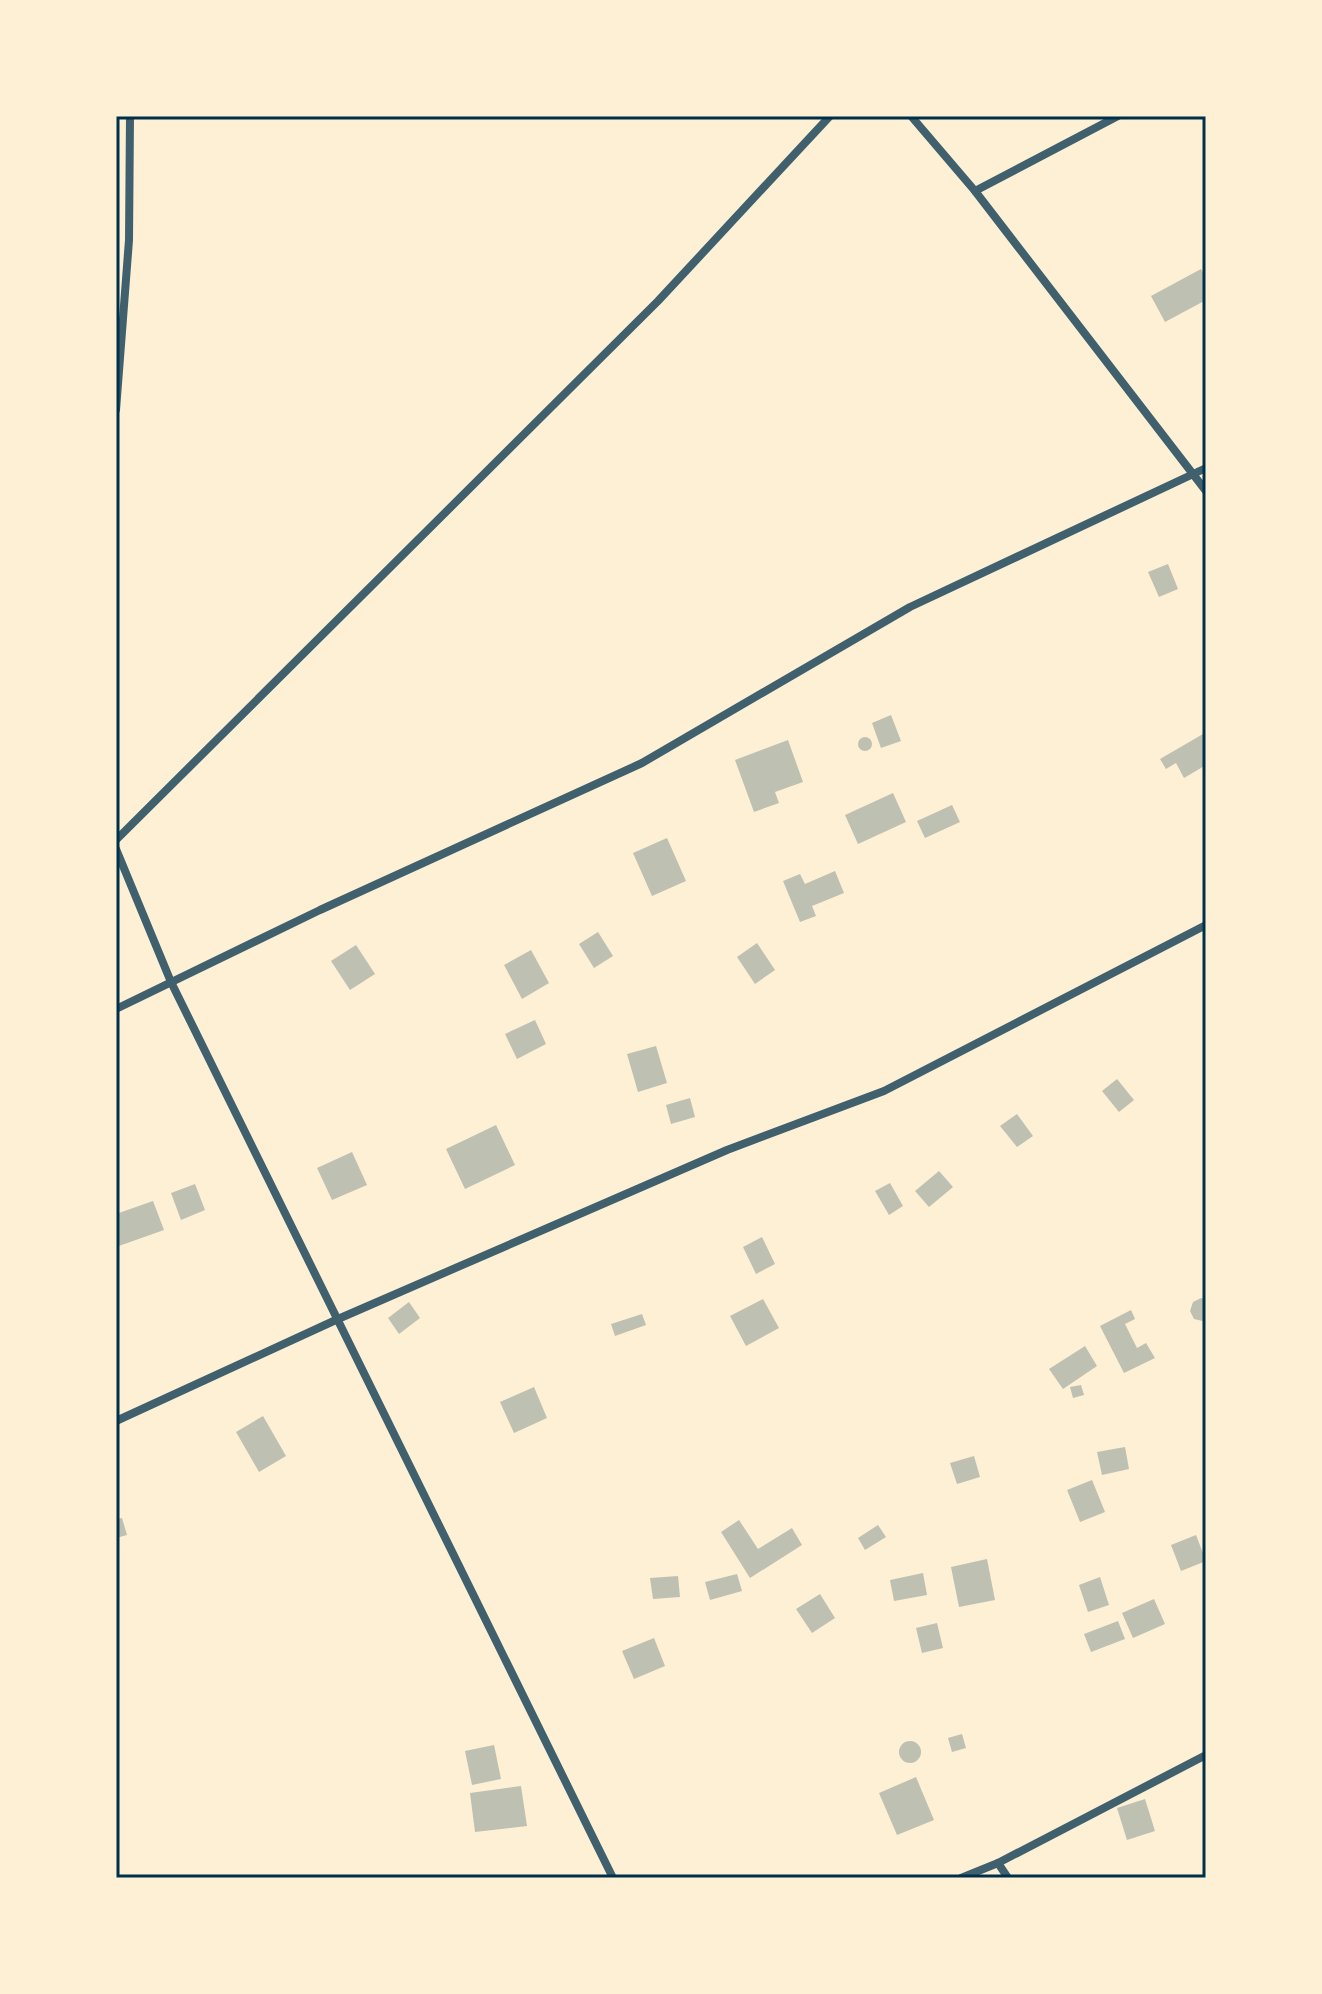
<svg xmlns="http://www.w3.org/2000/svg" width="1322" height="1994" font-family="'Noto Serif',serif">
<style>
.building{fill:#bec0b2}
.lines{fill:none;stroke-linecap:round;stroke-linejoin:round}
.minor{stroke:#3f606c;stroke-width:8}
.neatline{fill:none;stroke:#003049;stroke-width:3}
</style>
<rect width="100%" height="100%" fill="#fdf0d5"/>
<g class="building">
<path d="M1201 269 1206 277V300L1165 322 1151 296Z"/>
<path d="M1168 564 1178 589 1159 597 1148 572Z"/>
<path d="M891 715 901 741 881 748 872 723Z"/>
<path d="M1203 734 1206 765 1184 778 1176 763 1166 769 1160 759Z"/>
<circle cx="865" cy="744" r="7"/>
<path d="M788 740 803 782 775 792 779 803 754 812 735 760Z"/>
<path d="M893 793 906 822 858 844 845 815Z"/>
<path d="M952 805 960 822 925 838 917 821Z"/>
<path d="M667 838 686 881 652 896 633 853Z"/>
<path d="M835 871 844 893 812 906 816 916 800 922 783 881 800 874 805 884Z"/>
<path d="M598 932 613 956 594 968 579 944Z"/>
<path d="M757 943 775 970 755 984 737 957Z"/>
<path d="M356 945 375 974 350 990 331 961Z"/>
<path d="M531 950 549 983 522 999 504 965Z"/>
<path d="M535 1020 546 1044 517 1059 505 1034Z"/>
<path d="M656 1046 667 1083 638 1092 627 1054Z"/>
<path d="M1117 1079 1134 1100 1119 1112 1102 1091Z"/>
<path d="M690 1098 695 1117 671 1124 666 1105Z"/>
<path d="M1017 1114 1033 1136 1017 1147 1000 1126Z"/>
<path d="M496 1125 515 1165 465 1189 446 1149Z"/>
<path d="M352 1152 367 1185 332 1200 317 1168Z"/>
<path d="M939 1171 953 1187 929 1207 915 1191Z"/>
<path d="M890 1183 903 1206 889 1215 875 1191Z"/>
<path d="M195 1184 205 1210 181 1220 171 1193Z"/>
<path d="M153 1201 164 1230 116 1247V1214Z"/>
<path d="M762 1237 775 1264 756 1274 743 1247Z"/>
<path d="M1201 1298 1206 1299V1320L1203 1321 1194 1319 1190 1311 1193 1302Z"/>
<path d="M763 1299 779 1328 746 1346 730 1316Z"/>
<path d="M409 1302 420 1318 399 1334 388 1318Z"/>
<path d="M1131 1310 1135 1319 1125 1324 1137 1348 1146 1343 1155 1358 1124 1373 1100 1326Z"/>
<path d="M642 1314 646 1325 615 1336 611 1324Z"/>
<path d="M1085 1346 1097 1366 1063 1389 1049 1369Z"/>
<path d="M1081 1385 1084 1395 1073 1398 1070 1387Z"/>
<path d="M534 1387 547 1418 514 1433 500 1402Z"/>
<path d="M263 1416 286 1456 259 1472 236 1432Z"/>
<path d="M1125 1447 1129 1469 1102 1475 1097 1452Z"/>
<path d="M974 1456 980 1477 957 1484 950 1463Z"/>
<path d="M1092 1480 1105 1512 1080 1522 1067 1490Z"/>
<path d="M122 1518 127 1535 116 1538V1519Z"/>
<path d="M739 1520 758 1549 792 1528 802 1545 750 1578 721 1532Z"/>
<path d="M878 1525 886 1537 865 1550 858 1538Z"/>
<path d="M1196 1535 1206 1561 1181 1571 1171 1545Z"/>
<path d="M987 1559 995 1600 959 1607 951 1567Z"/>
<path d="M923 1573 927 1595 894 1601 890 1580Z"/>
<path d="M737 1574 742 1591 710 1600 705 1582Z"/>
<path d="M678 1576 680 1597 653 1599 650 1578Z"/>
<path d="M1100 1577 1109 1605 1088 1612 1079 1585Z"/>
<path d="M820 1594 835 1618 812 1633 796 1609Z"/>
<path d="M1154 1599 1165 1624 1133 1638 1122 1613Z"/>
<path d="M1118 1621 1125 1639 1091 1652 1084 1634Z"/>
<path d="M937 1623 943 1648 922 1653 916 1628Z"/>
<path d="M654 1638 665 1666 634 1679 622 1651Z"/>
<path d="M962 1734 966 1748 952 1752 948 1738Z"/>
<circle cx="910" cy="1752" r="11"/>
<path d="M494 1745 501 1779 472 1785 465 1751Z"/>
<path d="M916 1777 934 1820 897 1835 879 1793Z"/>
<path d="M521 1786 527 1826 475 1832 470 1793Z"/>
<path d="M1145 1799 1155 1831 1127 1840 1117 1808Z"/>
</g>
<g class="lines">
<g class="minor">
<path d="M911 116 975 191 1206 491"/>
<path d="M975 191 1118 116"/>
<path d="M116 410 129 240 130 116"/>
<path d="M116 840 658 301 830 116"/>
<path d="M116 849 171 982 613 1878"/>
<path d="M116 1009 320 910 642 763 910 607 1206 468"/>
<path d="M116 1421 338 1319 727 1150 884 1091 1206 925"/>
<path d="M998 1863 1008 1878"/>
<path d="M961 1878 998 1863 1206 1755"/>
</g>
</g>
<rect width="1322" height="1994" fill="none" stroke="#fdf0d5" stroke-width="236"/>
<rect x="118" y="118" width="1086" height="1758" class="neatline"/>
</svg>
